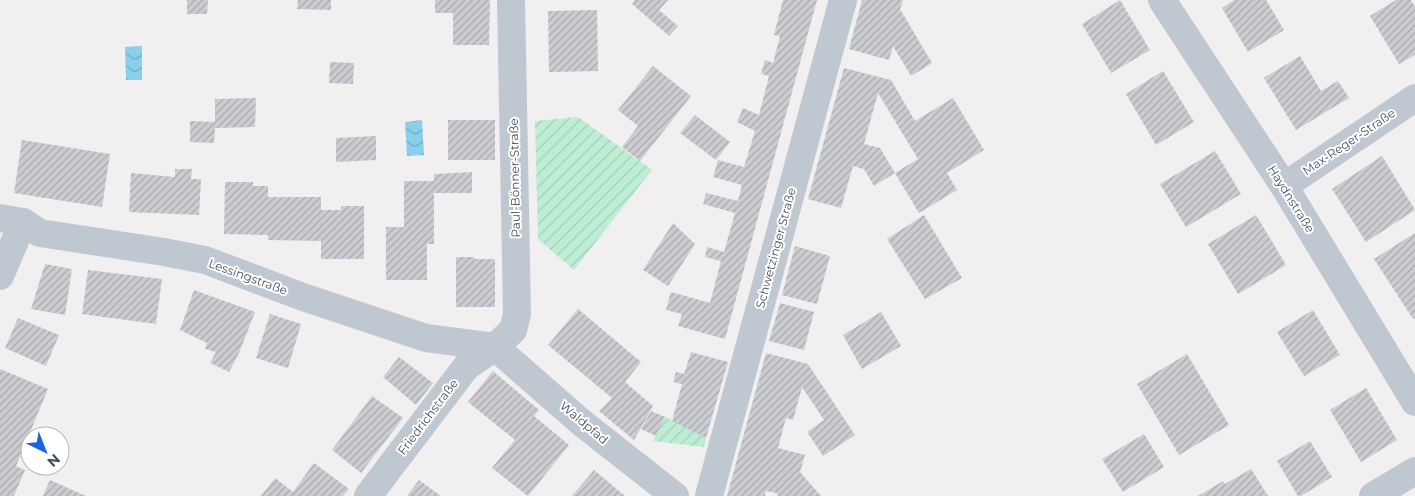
<svg xmlns="http://www.w3.org/2000/svg" width="1415" height="496" font-family="Montserrat,sans-serif">
<style>
.garden{fill:url(#garden-furrows)}
.water{fill:url(#water-waves)}
.building{fill:url(#building-hatch)}
.lines{fill:none;stroke-linecap:round;stroke-linejoin:round}
.minor{stroke:#bfc8d1;stroke-width:28}
.labels{text-anchor:middle;stroke-width:4;stroke-linejoin:round;paint-order:stroke}
.street-label{font-size:12px;fill:#47505c;stroke:#fff}
</style>
<defs>
<pattern id="garden-furrows" width="10" height="10" patternUnits="userSpaceOnUse" patternTransform="scale(1.25)"><rect width="10" height="10" fill="#bdeed4"/><path d="M-1 1l2-2M0 10L10 0M9 11l2-2" fill="none" stroke="#a4ceb8"/></pattern>
<pattern id="water-waves" width="16" height="10" patternUnits="userSpaceOnUse" patternTransform="scale(1.25)"><rect width="16" height="10" fill="#8bd0eb"/><path d="M0 5q4-4 8 0t8 0" fill="none" stroke="#73abc2"/></pattern>
<pattern id="building-hatch" width="6" height="6" patternUnits="userSpaceOnUse" patternTransform="scale(1.25)"><rect width="6" height="6" fill="#cccdd3"/><path d="M-1 1l2-2M0 6l6-6M5 7l2-2" fill="none" stroke="#a7a9ae"/></pattern>
</defs>
<rect width="100%" height="100%" fill="#f1efef"/>
<g class="garden">
<path d="M578 117 652 170 574 270 538 239 535 121Z"/>
<path d="M665 417 706 438 704 447 653 441Z"/>
</g>
<g class="water">
<path d="M142 46V80H126L125 47Z"/>
<path d="M422 120 424 155 407 156 405 122Z"/>
</g>
<g class="building">
<path d="M187 0H208L207 14H187Z"/>
<path d="M298 0H331V10L297 9Z"/>
<path d="M435 0H490L489 45H453V13H435Z"/>
<path d="M635 0H668L659 10 678 26 669 36 632 4Z"/>
<path d="M783 0H817L725 339 678 326 682 314 666 310 671 292 710 303 721 261 705 257 707 247 724 252 735 213 703 204 706 193 738 201 742 185 713 177 718 160 744 167 755 131 737 122 743 108 759 115 769 76 761 74 765 60 773 63 780 36 774 35Z"/>
<path d="M862 0H903L900 9 932 63 911 76 893 46 889 60 849 49Z"/>
<path d="M1120 0 1150 50 1111 73 1082 24Z"/>
<path d="M1234 0H1266L1284 30 1248 52 1222 8Z"/>
<path d="M1396 0H1411L1415 7V55L1399 64 1370 16Z"/>
<path d="M597 10 598 71 549 72 548 11Z"/>
<path d="M1300 56 1321 91 1338 81 1349 98 1296 130 1264 78Z"/>
<path d="M330 62 354 63 353 84 329 83Z"/>
<path d="M653 66 691 96 640 161 622 147 638 126 618 110Z"/>
<path d="M844 68 891 80 915 121 953 98 984 150 947 173 957 190 919 213 895 173 918 159 878 93 864 144 880 148 895 173 874 186 864 169 853 166 841 208 808 199Z"/>
<path d="M1163 71 1194 122 1156 145 1126 94Z"/>
<path d="M256 98 255 127 215 128 214 143 190 142V121L215 122V99Z"/>
<path d="M695 115 730 142 716 160 680 133Z"/>
<rect x="448" y="120" width="47" height="40"/>
<path d="M376 136V160L336 162V138Z"/>
<path d="M22 140 110 154 102 207 14 193Z"/>
<path d="M1215 151 1241 194 1186 227 1160 184Z"/>
<path d="M1382 156 1415 210 1366 242 1332 189Z"/>
<path d="M175 169H192L191 179H201L199 215 129 212 131 173 175 177Z"/>
<path d="M472 172V193H434V244H427V280H386V227H404V181H434V174Z"/>
<path d="M225 182H253V186H268V197H321V210H341V206H364V259H321V241L268 240V235L224 234Z"/>
<path d="M924 215 962 278 925 299 887 239Z"/>
<path d="M1256 215 1286 265 1238 294 1208 244Z"/>
<path d="M673 223 695 244 668 286 643 270Z"/>
<path d="M1415 233V318L1413 319 1374 259Z"/>
<path d="M795 246 830 256 817 304 782 295Z"/>
<path d="M456 257H474V259H495V307H456Z"/>
<path d="M45 264 72 269 65 315 31 309Z"/>
<path d="M88 270 162 279 156 324 82 314Z"/>
<path d="M194 290 255 312 239 353 229 372 210 363 216 352 205 349 207 343 180 330Z"/>
<path d="M780 303 814 312 804 350 769 341Z"/>
<path d="M578 309 641 362 625 382 653 406 634 440 599 411 612 398 548 345Z"/>
<path d="M1313 310 1340 355 1304 376 1277 332Z"/>
<path d="M881 312 901 346 862 369 843 335Z"/>
<path d="M270 314 301 324 288 368 256 358Z"/>
<path d="M18 318 59 335 46 366 5 348Z"/>
<path d="M691 352 728 362 706 438 672 421 682 384 673 382 676 372 684 374Z"/>
<path d="M766 353 808 364 855 435 823 456 807 432 824 420 802 387 793 420 786 418 778 448 805 455 800 472 821 496H778L776 493 766 491 765 496H727Z"/>
<path d="M1187 354 1229 425 1179 455 1137 384Z"/>
<path d="M399 357 433 383 416 405 383 377Z"/>
<path d="M0 369 48 389 16 466 25 470 14 496H0Z"/>
<path d="M493 371 539 410 534 416 569 445 528 496 492 468 515 440 468 402Z"/>
<path d="M1366 388 1397 440 1361 462 1330 410Z"/>
<path d="M372 396 403 418 361 473 332 450Z"/>
<path d="M651 411 665 417 656 436 641 429Z"/>
<path d="M1144 434 1164 467 1123 492 1102 459Z"/>
<path d="M1310 441 1332 477 1301 496H1298L1277 461Z"/>
<path d="M314 463 349 489 343 496H261L275 478 293 492Z"/>
<path d="M1251 469 1268 496H1198L1223 481 1225 484Z"/>
<path d="M594 470 625 496H572Z"/>
<path d="M50 480 86 496H43Z"/>
<path d="M419 480 441 496H407Z"/>
</g>
<g class="lines">
<g class="minor">
<path d="M1162 0 1284 186 1415 402"/>
<path d="M1284 186 1415 98"/>
<path d="M0 218 23 222 40 233 164 252 205 260 303 297 426 338 495 347"/>
<path d="M0 276 23 222"/>
<path d="M495 347 582 423 675 496"/>
<path d="M368 496 466 367 495 347 513 330 517 314 511 0"/>
<path d="M709 496 843 0"/>
<path d="M1373 496 1415 471"/>
</g>
</g>
<g class="labels">
<g class="street-label">
<text transform="translate(1349 142) rotate(-34)" y="4">Max-Reger-Straße</text>
<text transform="translate(515 178) rotate(-91)" y="4">Paul-Bönner-Straße</text>
<text transform="translate(1291 199) rotate(58)" y="4">Haydnstraße</text>
<text transform="translate(776 248) rotate(-75)" y="4">Schwetzinger Straße</text>
<text transform="translate(248 277) rotate(20)" y="4">Lessingstraße</text>
<text transform="translate(428 417) rotate(-53)" y="4">Friedrichstraße</text>
<text transform="translate(584 423) rotate(40)" y="4">Waldpfad</text>
</g>
</g>
<g transform="translate(45 451) rotate(137)"><circle r="24" fill="#ffffff" stroke="#b5b9be"/>
<path d="M0-4L9 19L0 12L-9 19Z" fill="#1b63df"/>
<text y="-8" font-size="14" font-weight="bold" text-anchor="middle" fill="#47505c">N</text>
</g>
</svg>
